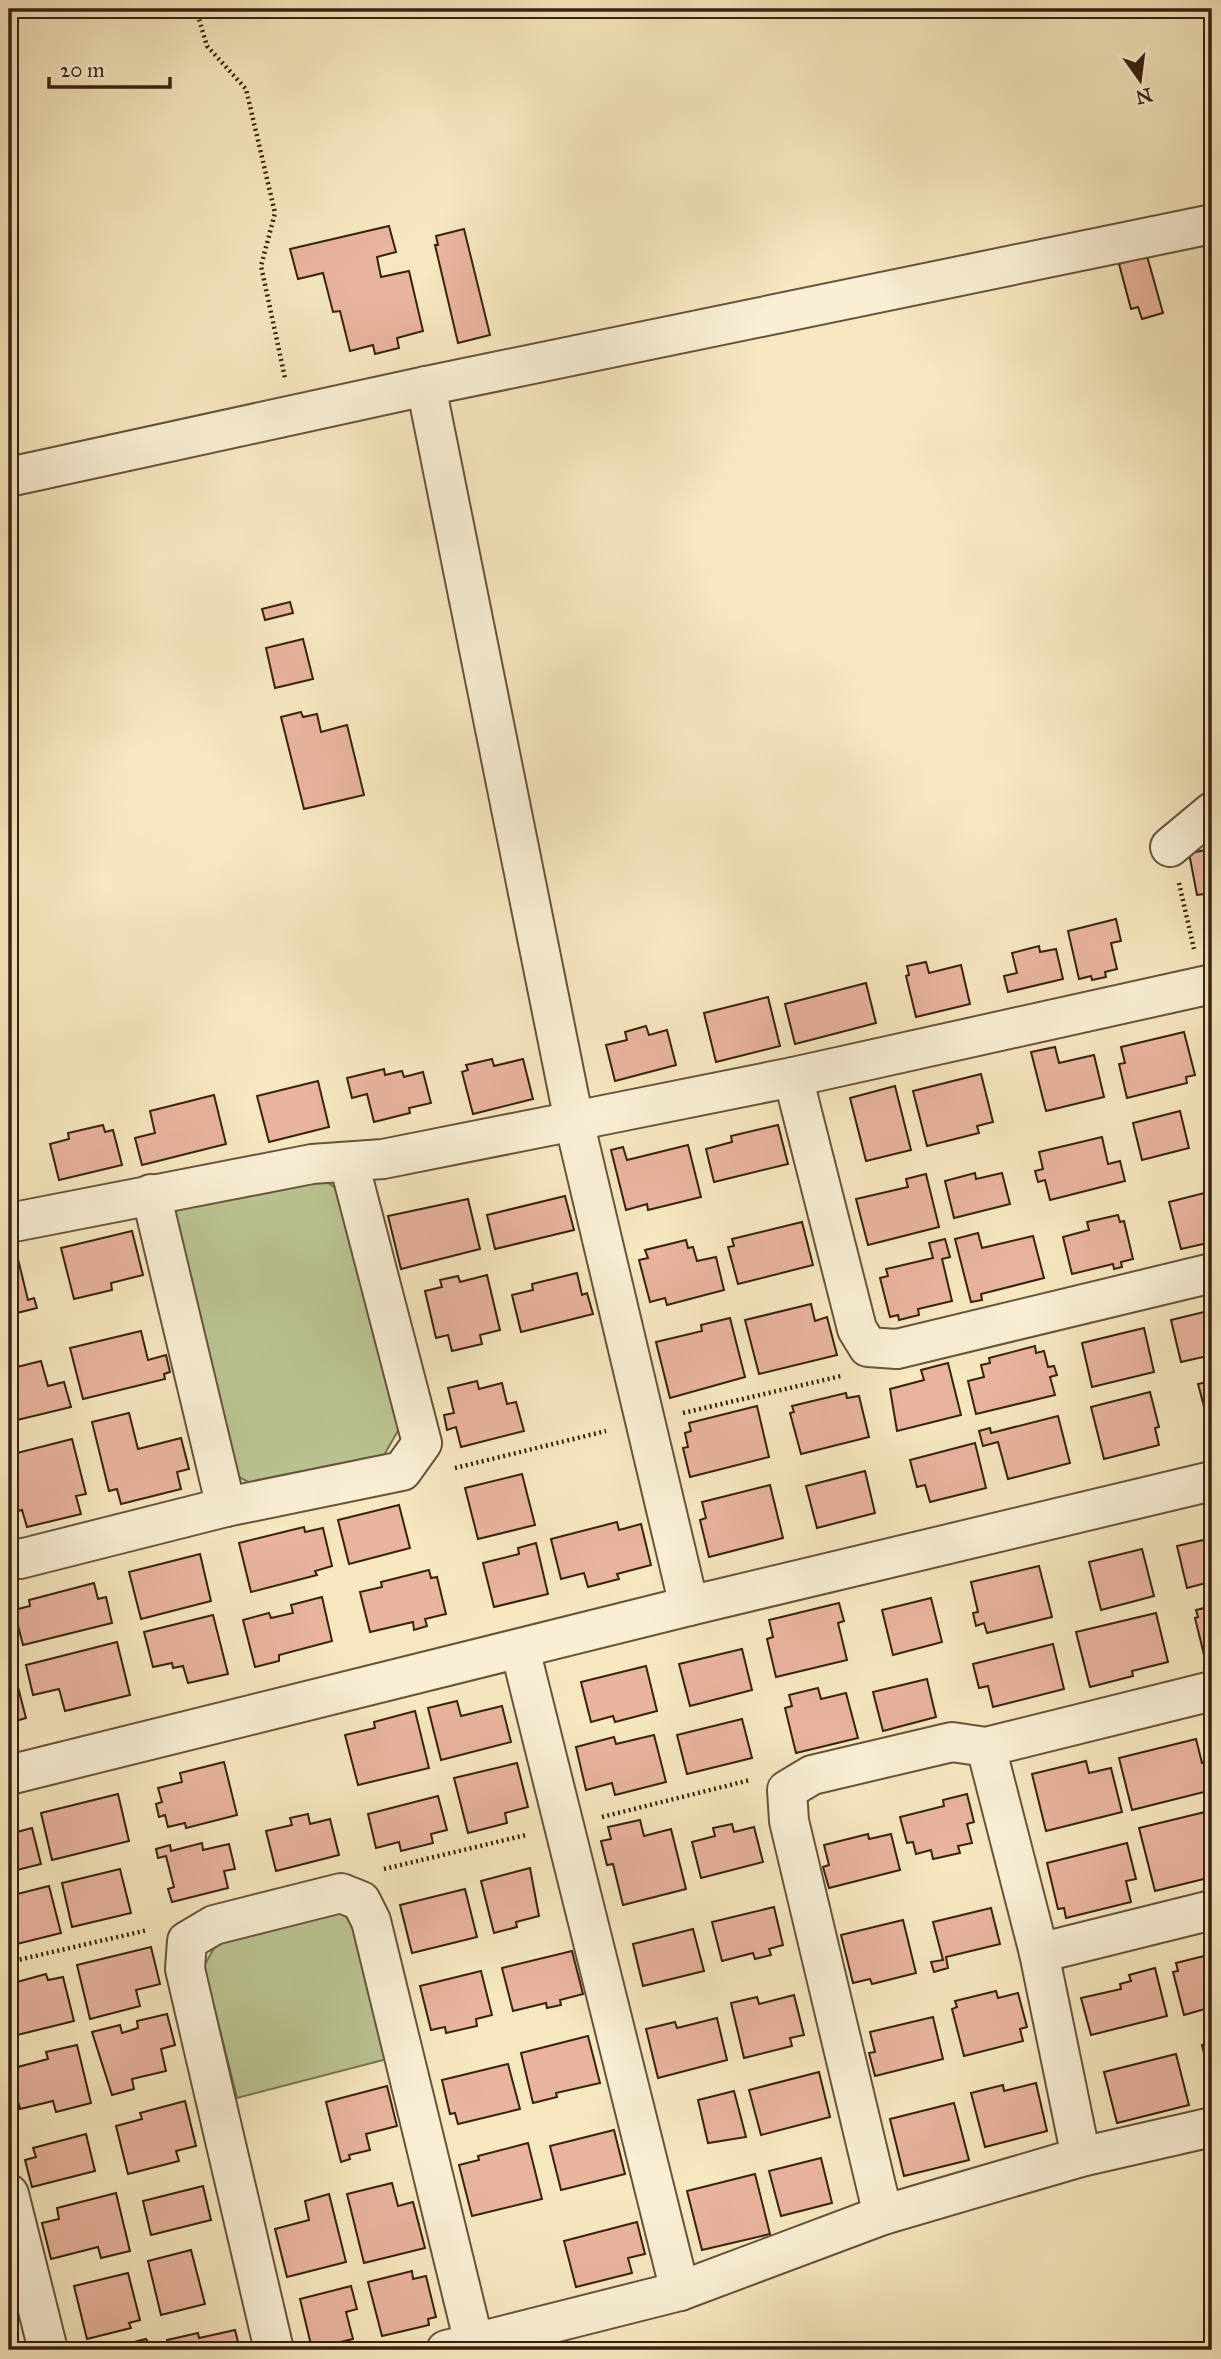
<svg xmlns="http://www.w3.org/2000/svg" width="1221" height="2359" font-family="'IM FELL Great Primer',serif">
<style>
.green{fill:#bbc593;stroke:#7a7352;stroke-width:2}
.building{fill:#e9b49e;stroke:#392111;stroke-width:2}
.lines{fill:none;stroke-linecap:round;stroke-linejoin:round}
.minor-casing{stroke:#68523c;stroke-width:42}
.tertiary-casing{stroke:#68523c;stroke-width:42}
.path{stroke:#392111;stroke-width:4.5;stroke-dasharray:2 3.5;stroke-linecap:butt}
.minor{stroke:#f9efd5;stroke-width:38}
.tertiary{stroke:#f9efd5;stroke-width:38}
</style>
<rect width="100%" height="100%" fill="#f6e7bf"/>
<filter id="stains"><feTurbulence type="fractalNoise" baseFrequency=".00286" numOctaves="4"/><feColorMatrix values="0 0 0 0 .2 0 0 0 0 .09 0 0 0 0 .02 0 0 0 .5 -.17"/></filter>
<radialGradient id="worn" r=".72"><stop offset=".6" stop-color="#630" stop-opacity="0"/><stop offset="1" stop-color="#630" stop-opacity=".3"/></radialGradient>
<g class="green">
<path d="M325 1181 339 1190 399 1429 384 1455 250 1483 230 1472 172 1208Z"/>
<path d="M341 1909 355 1927 387 2059 237 2098 204 1966 218 1941Z"/>
</g>
<g class="building">
<path d="M389 226 396 252 377 257 381 277 409 271 423 331 397 338 399 348 375 354 373 345 350 351 340 311 333 312 323 273 298 279 290 249Z"/>
<path d="M464 229 490 335 458 343 435 245H438L436 236Z"/>
<path d="M1147 256 1163 313 1142 319 1138 307 1131 309 1119 264Z"/>
<path d="M290 602 293 613 265 620 262 609Z"/>
<path d="M303 639 313 679 275 688 266 648Z"/>
<path d="M301 712 303 717 317 714 321 732 347 725 364 795 304 809 281 717Z"/>
<path d="M1212 849V893L1197 895 1189 853Z"/>
<path d="M1116 919 1121 941 1111 943 1117 969 1105 972 1106 977 1092 980 1091 976 1079 979 1068 931Z"/>
<path d="M1039 946 1040 952 1056 949 1063 979 1008 992 1004 976 1017 973 1012 953Z"/>
<path d="M926 962 929 973 961 965 970 1004 916 1017 906 976 909 975 907 966Z"/>
<path d="M866 983 876 1023 795 1044 785 1004Z"/>
<path d="M768 997 780 1046 716 1062 704 1013Z"/>
<path d="M646 1026 649 1035 667 1030 676 1065 615 1081 606 1045 627 1040 625 1032Z"/>
<path d="M1184 1032 1195 1075 1186 1077 1187 1083 1127 1098 1119 1064 1125 1063 1121 1047Z"/>
<path d="M1055 1047 1059 1063 1094 1055 1104 1097 1046 1111 1031 1052Z"/>
<path d="M492 1059 494 1066 523 1059 533 1099 473 1114 462 1072 468 1070 466 1065Z"/>
<path d="M384 1069 385 1075 402 1071 404 1077 423 1072 431 1103 409 1108 410 1113 374 1122 367 1094 352 1098 347 1078Z"/>
<path d="M981 1074 993 1122 977 1126 979 1133 927 1146 913 1091Z"/>
<path d="M318 1081 329 1127 269 1142 257 1096Z"/>
<path d="M895 1086 911 1150 866 1161 850 1098Z"/>
<path d="M214 1095 226 1144 142 1165 135 1138 155 1133 150 1111Z"/>
<path d="M1180 1111 1189 1148 1142 1160 1133 1123Z"/>
<path d="M103 1125 105 1132 113 1130 122 1165 59 1180 50 1144 69 1139 68 1133Z"/>
<path d="M778 1125 788 1164 714 1182 706 1149 732 1142 731 1136Z"/>
<path d="M1102 1137 1108 1164 1120 1161 1125 1181 1050 1200 1045 1180 1038 1182 1035 1171 1043 1169 1039 1152Z"/>
<path d="M688 1145 701 1197 648 1210 647 1204 626 1210 611 1150 623 1147 627 1160Z"/>
<path d="M975 1173 976 1179 1002 1173 1010 1204 954 1218 945 1181Z"/>
<path d="M926 1174 939 1227 868 1245 856 1199 908 1187 906 1179Z"/>
<path d="M1212 1191V1242L1181 1249 1169 1202Z"/>
<path d="M565 1196 574 1230 495 1249 487 1215Z"/>
<path d="M468 1199 480 1249 401 1269 388 1216Z"/>
<path d="M1118 1215 1120 1222 1124 1221 1133 1259 1121 1262 1122 1267 1114 1269 1113 1264 1072 1274 1063 1237 1089 1230 1087 1222Z"/>
<path d="M802 1222 813 1265 738 1284 728 1247 734 1246 732 1239Z"/>
<path d="M132 1231 143 1275 111 1283 112 1290 74 1299 61 1248Z"/>
<path d="M978 1233 982 1248 1033 1236 1044 1278 981 1294 982 1300 971 1302 955 1239Z"/>
<path d="M945 1239 950 1257 942 1259 952 1301 918 1309 919 1315 899 1320 898 1315 890 1317 880 1278 888 1276 886 1269 933 1258 929 1243Z"/>
<path d="M686 1240 688 1248 693 1247 697 1261 716 1257 724 1290 667 1305 665 1298 650 1302 639 1260 648 1258 645 1250Z"/>
<path d="M16 1251 28 1300 34 1298 37 1308 9 1315V1253Z"/>
<path d="M577 1273 582 1295 587 1293 593 1314 521 1332 512 1295 533 1290 532 1284Z"/>
<path d="M487 1275 500 1330 480 1335 482 1344 452 1351 448 1335 436 1338 425 1291 442 1287 440 1280 458 1276 460 1282Z"/>
<path d="M811 1304 815 1321 827 1317 837 1355 759 1374 745 1320Z"/>
<path d="M1212 1310V1355L1181 1362 1171 1320Z"/>
<path d="M730 1318 745 1377 670 1398 656 1342 702 1331 701 1325Z"/>
<path d="M1144 1328 1154 1372 1092 1387 1082 1343Z"/>
<path d="M141 1331 148 1360 166 1355 170 1372 164 1374 165 1379 83 1399 70 1348Z"/>
<path d="M1035 1346 1036 1353 1044 1351 1048 1367 1054 1366 1057 1375 1050 1377 1055 1395 976 1414 968 1381 984 1377 981 1365 990 1363 989 1358Z"/>
<path d="M41 1361 48 1386 64 1382 71 1407 9 1422V1369Z"/>
<path d="M948 1363 961 1415 897 1431 890 1389 924 1380 921 1370Z"/>
<path d="M477 1381 479 1389 502 1383 507 1404 516 1402 524 1431 461 1447 456 1427 447 1430 444 1415 454 1413 448 1388Z"/>
<path d="M1212 1381V1429H1210L1198 1384Z"/>
<path d="M1150 1392 1159 1427 1155 1428 1159 1445 1104 1459 1091 1407Z"/>
<path d="M846 1393 847 1398 859 1396 869 1437 801 1454 790 1413 794 1412 792 1406Z"/>
<path d="M757 1406 769 1457 690 1477 683 1448 688 1447 685 1433 691 1431 689 1423Z"/>
<path d="M129 1413 138 1449 181 1438 189 1469 177 1472 181 1489 121 1504 117 1489 109 1491 92 1422Z"/>
<path d="M1058 1416 1070 1463 1008 1479 998 1442 983 1446 979 1431 990 1428 991 1433Z"/>
<path d="M72 1439 86 1494 76 1496 81 1514 27 1527 22 1510 9 1513V1455Z"/>
<path d="M975 1443 986 1488 930 1502 925 1485 917 1487 910 1460Z"/>
<path d="M865 1471 875 1513 817 1528 806 1486Z"/>
<path d="M522 1474 535 1525 478 1539 465 1488Z"/>
<path d="M770 1485 783 1538 709 1557 700 1520 706 1518 702 1502Z"/>
<path d="M399 1505 410 1548 349 1564 338 1520Z"/>
<path d="M617 1522 619 1530 641 1524 651 1565 617 1574 619 1579 588 1587 584 1573 561 1579 551 1539Z"/>
<path d="M304 1527 305 1532 323 1528 332 1566 315 1571 317 1575 251 1592 239 1543Z"/>
<path d="M1212 1538 1210 1582 1187 1588 1177 1546Z"/>
<path d="M536 1543 548 1594 494 1607 483 1563 519 1554 518 1548Z"/>
<path d="M1142 1549 1154 1596 1101 1610 1089 1562Z"/>
<path d="M200 1554 211 1601 141 1619 129 1572Z"/>
<path d="M1039 1566 1052 1617 987 1633 984 1623 976 1626 973 1613 978 1612 971 1582Z"/>
<path d="M429 1570 431 1578 437 1577 446 1614 425 1619 427 1626 414 1630 413 1622 370 1632 360 1592 382 1587 381 1582Z"/>
<path d="M94 1583 98 1599 106 1597 112 1623 23 1645 14 1610 30 1606 29 1600Z"/>
<path d="M322 1597 332 1641 279 1655V1661L255 1667 243 1620 269 1613 271 1618 293 1613 291 1605Z"/>
<path d="M931 1598 942 1642 893 1655 882 1610Z"/>
<path d="M839 1603 844 1621 838 1623 847 1660 776 1677 767 1639 773 1637 769 1620Z"/>
<path d="M1212 1606V1661L1206 1663 1195 1618 1198 1617 1196 1610Z"/>
<path d="M1156 1613 1168 1662 1132 1671 1133 1676 1090 1687 1076 1632Z"/>
<path d="M213 1615 228 1674 188 1683 183 1666 173 1668 172 1663 153 1667 144 1632Z"/>
<path d="M117 1642 130 1695 65 1711 59 1689 33 1695 26 1665Z"/>
<path d="M1053 1644 1064 1689 993 1707 988 1686 979 1688 973 1664Z"/>
<path d="M742 1649 752 1690 690 1706 679 1664Z"/>
<path d="M12 1664 26 1718 9 1723V1665Z"/>
<path d="M646 1666 657 1711 615 1722 613 1716 591 1722 581 1682Z"/>
<path d="M927 1679 936 1717 883 1731 873 1692Z"/>
<path d="M818 1688 821 1699 846 1693 858 1738 796 1753 785 1708 792 1706 789 1695Z"/>
<path d="M457 1701 461 1716 502 1706 511 1742 441 1760 428 1708Z"/>
<path d="M415 1711 429 1768 358 1785 345 1735 375 1728 374 1722Z"/>
<path d="M742 1719 752 1758 687 1774 677 1735Z"/>
<path d="M654 1735 666 1782 615 1795 612 1783 586 1790 576 1747 614 1737 616 1744Z"/>
<path d="M1196 1739 1202 1763 1212 1760V1790L1132 1810 1119 1758Z"/>
<path d="M1086 1761 1089 1773 1111 1768 1122 1812 1046 1831 1032 1774Z"/>
<path d="M224 1762 237 1815 186 1828 185 1823 168 1827 165 1815 159 1817 156 1804 162 1802 158 1788 182 1782 180 1773Z"/>
<path d="M517 1763 528 1807 505 1813 507 1823 468 1833 454 1778Z"/>
<path d="M118 1794 129 1841 52 1860 41 1813Z"/>
<path d="M967 1794 974 1822 967 1824 972 1843 958 1846 960 1853 933 1859 931 1850 916 1854 913 1842 907 1843 900 1817 944 1806 943 1800Z"/>
<path d="M438 1796 447 1830 431 1834 433 1843 401 1851 399 1842 376 1848 368 1814Z"/>
<path d="M1209 1811 1212 1824V1877L1155 1891 1139 1828Z"/>
<path d="M308 1814 310 1824 330 1819 339 1855 276 1871 266 1831 292 1825 290 1818Z"/>
<path d="M9 1815H12L17 1832 32 1828 41 1864 9 1872Z"/>
<path d="M640 1820 644 1836 671 1829 686 1889 623 1905 613 1864 607 1865 601 1841 611 1839 608 1827Z"/>
<path d="M732 1824 734 1832 754 1827 763 1862 701 1878 692 1842 715 1836 713 1828Z"/>
<path d="M868 1834 869 1839 891 1834 900 1870 829 1888 823 1867 829 1865 824 1845Z"/>
<path d="M202 1843 203 1850 229 1844 235 1869 224 1871 228 1888 172 1902 168 1889 174 1887 166 1856 158 1858 156 1849 170 1845 171 1851Z"/>
<path d="M1127 1843 1136 1879 1126 1881 1131 1902 1066 1918 1064 1908 1058 1909 1047 1863Z"/>
<path d="M530 1868 539 1916 516 1922 517 1927 494 1933 481 1881Z"/>
<path d="M120 1869 131 1913 72 1927 62 1883Z"/>
<path d="M49 1886 61 1933 9 1946V1896Z"/>
<path d="M465 1889 477 1937 412 1953 400 1905Z"/>
<path d="M774 1907 783 1945 769 1949 771 1955 755 1959 753 1953 722 1961 712 1922Z"/>
<path d="M991 1908 1000 1944 946 1957 948 1968 934 1972 931 1962 943 1960 933 1922Z"/>
<path d="M903 1920 916 1973 872 1984 870 1979 853 1983 841 1935Z"/>
<path d="M693 1929 704 1971 643 1986 633 1944Z"/>
<path d="M151 1947 160 1984 136 1990 140 2006 90 2019 77 1965Z"/>
<path d="M572 1951 583 1994 560 2000 561 2005 547 2008 546 2003 513 2011 502 1968Z"/>
<path d="M1212 1954V2007L1184 2015 1173 1972 1178 1971 1176 1963Z"/>
<path d="M1155 1968 1167 2016 1091 2035 1081 1998 1121 1989 1120 1984 1131 1981 1129 1975Z"/>
<path d="M481 1971 492 2015 476 2019 477 2026 446 2033 445 2027 431 2030 420 1986Z"/>
<path d="M46 1974 48 1980 63 1977 74 2021 9 2037V1990L18 1988 17 1982Z"/>
<path d="M996 1991 998 1998 1018 1993 1027 2027 1020 2029 1023 2041 964 2056 952 2009 957 2007 955 2001Z"/>
<path d="M794 1995 804 2035 790 2038 792 2046 744 2058 731 2003 757 1997 759 2004Z"/>
<path d="M167 2014 175 2045 161 2049 166 2071 132 2079 134 2089 112 2095 92 2032 120 2025 122 2033 138 2028 137 2021Z"/>
<path d="M933 2017 943 2059 875 2076 869 2053 875 2052 870 2032Z"/>
<path d="M717 2018 727 2060 658 2078 646 2029 675 2022 677 2028Z"/>
<path d="M588 2036 600 2083 556 2093 557 2097 533 2103 521 2053Z"/>
<path d="M1212 2042V2086L1202 2045Z"/>
<path d="M77 2045 91 2103 56 2112 53 2101 20 2109 10 2069 48 2059 46 2052Z"/>
<path d="M1176 2054 1189 2105 1117 2123 1104 2072Z"/>
<path d="M508 2064 520 2109 458 2124 455 2113 450 2114 442 2080Z"/>
<path d="M819 2072 830 2117 761 2135 749 2090Z"/>
<path d="M1036 2083 1047 2131 985 2147 971 2093 1003 2085 1004 2091Z"/>
<path d="M387 2086 397 2126 366 2134 370 2150 349 2155 350 2159 341 2162 326 2102Z"/>
<path d="M734 2091 746 2137 708 2143 698 2100Z"/>
<path d="M185 2101 196 2146 176 2151 179 2161 128 2174 116 2126 142 2119 140 2113Z"/>
<path d="M954 2103 969 2160 904 2176 890 2119Z"/>
<path d="M614 2130 625 2174 561 2190 550 2146Z"/>
<path d="M86 2134 95 2171 32 2187 25 2160 36 2157 33 2148Z"/>
<path d="M528 2143 542 2199 472 2216 459 2165 479 2160 478 2156Z"/>
<path d="M821 2158 832 2203 781 2216 769 2171Z"/>
<path d="M755 2174 770 2234 702 2250 687 2191Z"/>
<path d="M392 2183 398 2206 413 2202 425 2248 364 2263 347 2194Z"/>
<path d="M203 2186 211 2220 151 2235 143 2201Z"/>
<path d="M116 2193 130 2251 101 2258 98 2247 51 2259 42 2223 59 2219 57 2208Z"/>
<path d="M329 2194 346 2262 287 2277 275 2229 309 2220 305 2201Z"/>
<path d="M637 2222 645 2254 628 2258 632 2273 576 2287 564 2241Z"/>
<path d="M191 2250 205 2304 161 2315 148 2261Z"/>
<path d="M412 2271 413 2279 426 2276 436 2317 428 2319 429 2325 382 2336 368 2282Z"/>
<path d="M128 2273 140 2320 129 2323 131 2328 87 2339 74 2286Z"/>
<path d="M351 2286 357 2309 346 2312 353 2339 312 2349 300 2299Z"/>
<path d="M235 2330 240 2350H170L167 2340 198 2333 199 2338Z"/>
<path d="M146 2339 153 2350H110V2348Z"/>
</g>
<g class="lines">
<defs>
<g id="minor">
<path d="M426 386 574 1121 689 1606 1212 1481"/>
<path d="M1170 847 1212 812"/>
<path d="M793 1077 857 1329 868 1347 897 1349 1212 1273"/>
<path d="M151 1194 226 1507"/>
<path d="M9 1223 312 1164 383 1159 574 1121 793 1077 1212 984"/>
<path d="M9 1557 20 1559 226 1507 402 1471 422 1443 349 1163"/>
<path d="M520 1649 680 2291"/>
<path d="M986 1747 1039 1953 1081 2157"/>
<path d="M9 1775 689 1606"/>
<path d="M1039 1953 1212 1910"/>
<path d="M9 2194 48 2350"/>
<path d="M883 2215 789 1821 787 1790 812 1775 952 1742 986 1747 1212 1691"/>
<path d="M274 2350 185 1969 187 1941 214 1925 341 1893 361 1901 371 1921 474 2343"/>
<path d="M446 2350 680 2291 883 2215 1081 2157 1212 2127"/>
</g>
<path id="tertiary" d="M9 477 426 386 1212 224"/>
</defs>
<use href="#minor" class="minor-casing"/>
<use href="#tertiary" class="tertiary-casing"/>
<g class="path">
<path d="M196 9 207 46 246 89 275 213 261 266 285 378"/>
<path d="M1179 883 1194 949"/>
<path d="M683 1413 841 1376"/>
<path d="M455 1468 606 1431"/>
<path d="M602 1817 750 1780"/>
<path d="M384 1869 526 1835"/>
<path d="M9 1962 148 1930"/>
</g>
<use href="#minor" class="minor"/>
<use href="#tertiary" class="tertiary"/>
</g>
<rect width="1221" height="2359" fill="none" stroke="#f6e7bf" stroke-width="35"/>
<rect x="10" y="10" width="1200" height="2338" fill="none" stroke="#392111" stroke-width="3.5"/>
<rect x="18" y="18" width="1186" height="2324" fill="none" stroke="#392111" stroke-width="2"/>
<g transform="translate(1140 80) rotate(166)" stroke="#f9efd5" stroke-width="5" paint-order="stroke">
<path d="M0-5L12 26L0 18L-12 26Z" fill="#392111"/>
<text y="-10" font-size="19" font-weight="bold" text-anchor="middle" fill="#392111">N</text>
</g>
<path d="M49 77v10h121v-10" fill="none" stroke="#392111" stroke-width="3.5"/>
<text x="60" y="77" font-size="21" fill="#392111" stroke="#f9efd5" stroke-width="5" paint-order="stroke">20 m</text>
<rect width="100%" height="100%" filter="url(#stains)"/>
<rect width="100%" height="100%" fill="url(#worn)"/>
</svg>
